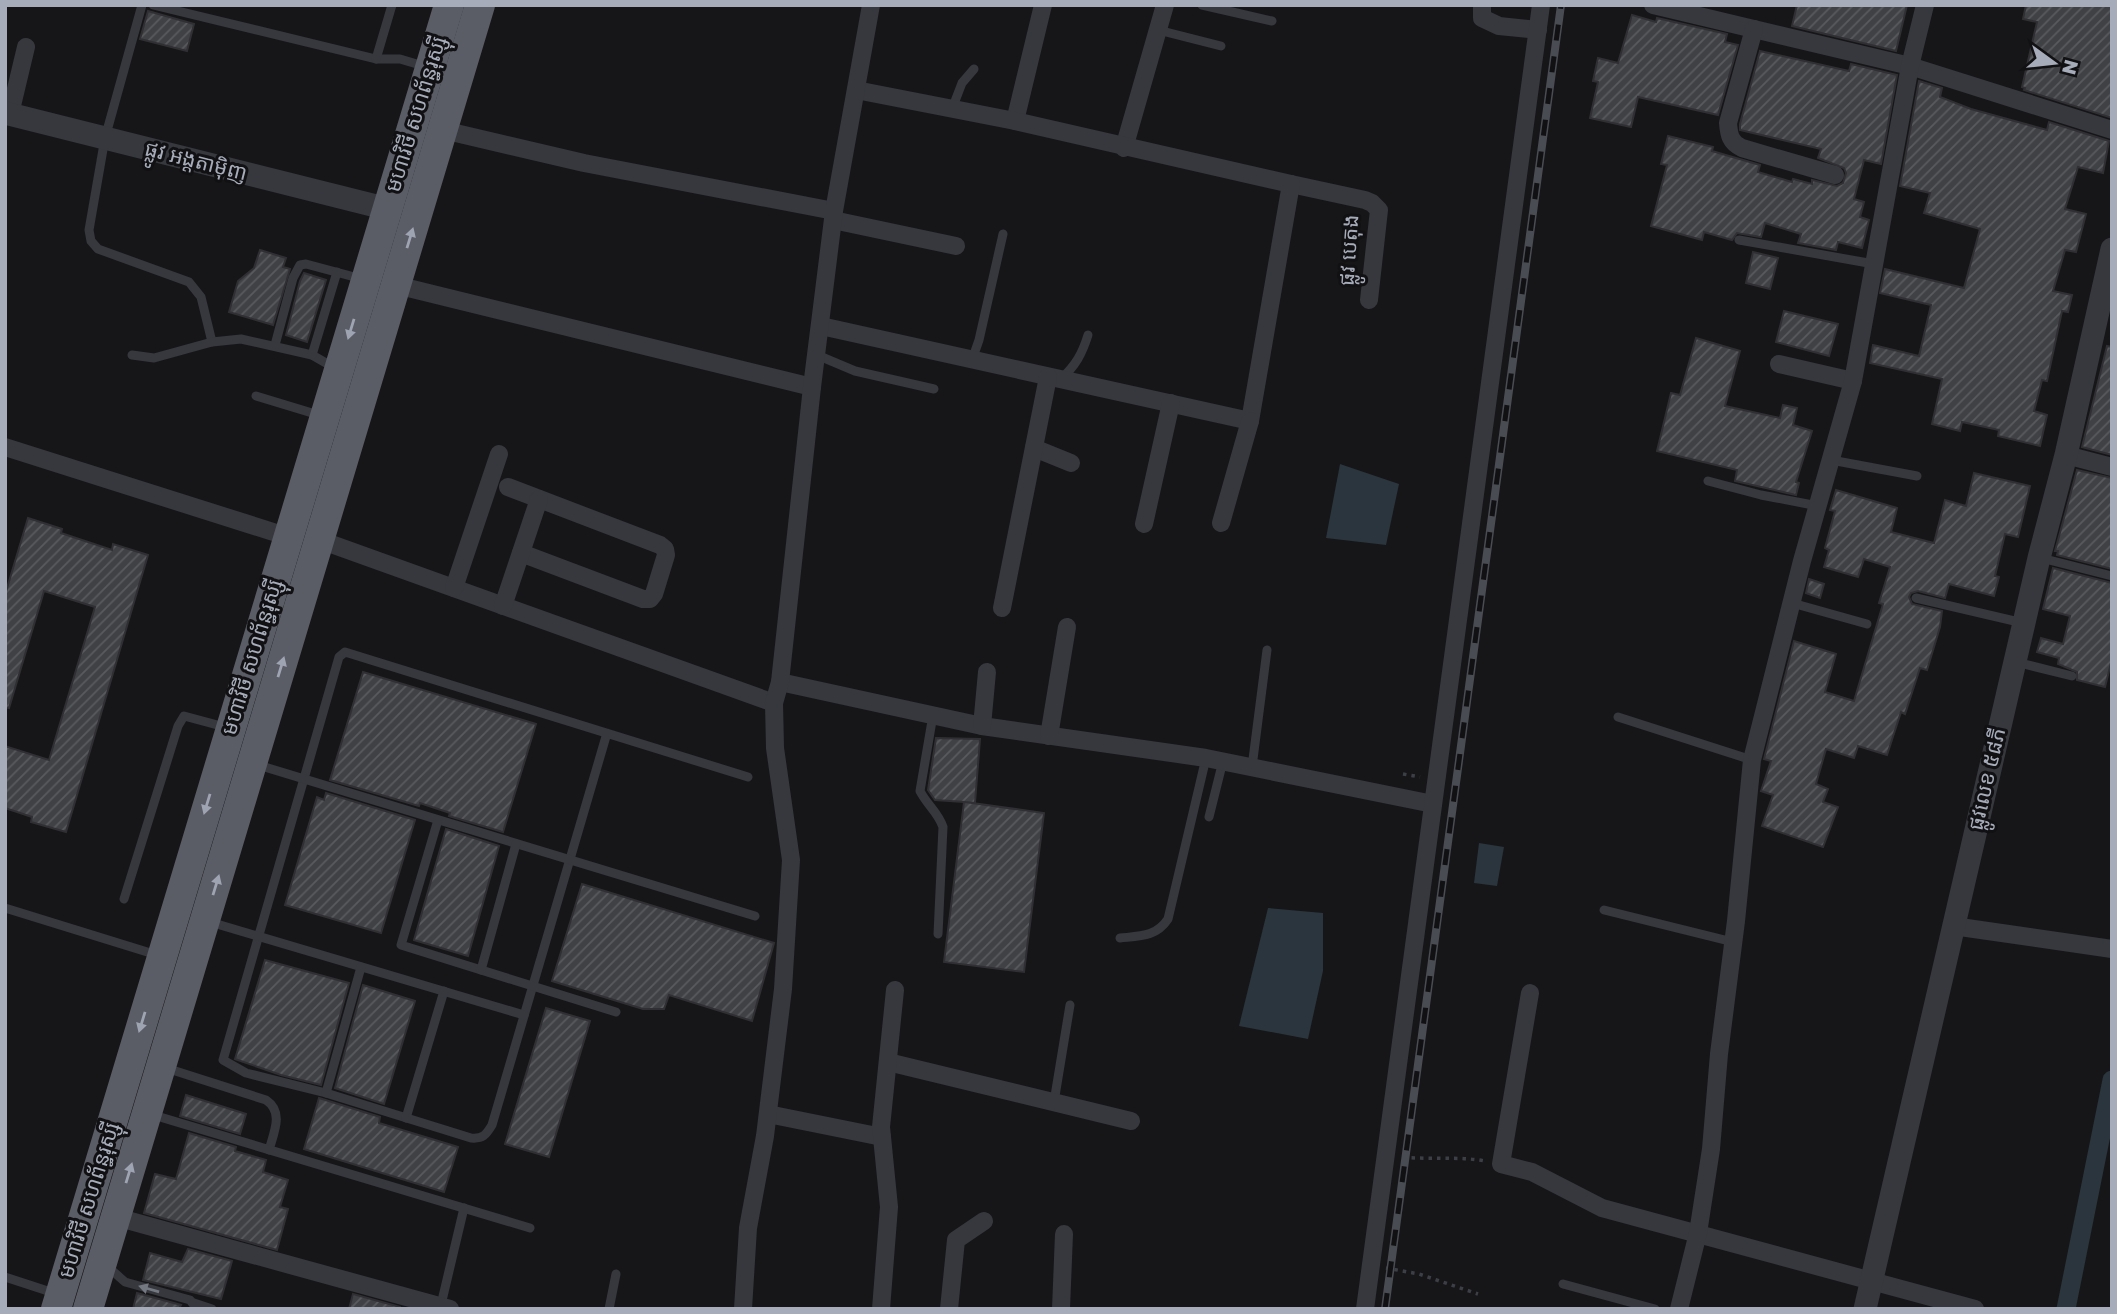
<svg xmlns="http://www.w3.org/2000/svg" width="2117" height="1314" font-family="'Golos Text','Noto Sans Khmer',sans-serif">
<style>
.water{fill:#2a353d}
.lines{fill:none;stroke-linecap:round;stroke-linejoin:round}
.canal{stroke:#2a353d;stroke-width:19}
.building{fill:url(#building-hatch);stroke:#303034;stroke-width:2}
.path{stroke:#3c3f45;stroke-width:3.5;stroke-dasharray:3.5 5;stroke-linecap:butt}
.service{stroke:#36383d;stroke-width:9}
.minor{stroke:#36383d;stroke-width:18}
.tertiary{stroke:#36383d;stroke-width:23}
.trunk{stroke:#5a5c66;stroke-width:30}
.rail-casing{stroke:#494c53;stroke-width:8}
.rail{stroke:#111113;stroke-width:5;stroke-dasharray:16;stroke-linecap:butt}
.oneway{fill:#9ea4b1}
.oneway2{fill:#747881}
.labels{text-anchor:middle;stroke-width:6;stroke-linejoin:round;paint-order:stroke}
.street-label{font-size:21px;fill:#a6acb9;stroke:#111113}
</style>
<defs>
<pattern id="building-hatch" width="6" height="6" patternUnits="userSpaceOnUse" patternTransform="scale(1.75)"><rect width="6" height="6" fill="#404145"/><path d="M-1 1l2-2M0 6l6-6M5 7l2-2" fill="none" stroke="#595a5e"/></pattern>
</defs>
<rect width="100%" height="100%" fill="#161618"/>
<g class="water">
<path d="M1340 464 1399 484 1386 545 1326 538Z"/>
<path d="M1479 843 1504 847 1497 886 1474 883Z"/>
<path d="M1268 908 1323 913V971L1308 1039 1239 1026Z"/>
</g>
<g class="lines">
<path class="canal" d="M2066 1309 2112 1080"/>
</g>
<g class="building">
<path d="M1797 5H1907L1896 51 1792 26Z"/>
<path d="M2026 5H2112V118L2024 90 2025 88 2022 87 2037 22 2023 19Z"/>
<path d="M148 11 194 24 187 51 140 39Z"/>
<path d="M1632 15 1656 22 1657 18 1727 34 1725 42 1738 45 1718 115 1638 97 1631 127 1590 118 1598 82 1593 81 1598 58 1618 63Z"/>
<path d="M1760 51 1849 71 1851 64 1897 75 1881 164 1864 160 1854 199 1864 202 1860 217 1869 220 1862 248 1838 242 1836 250 1798 243 1801 234 1765 223 1761 237 1737 233 1732 240 1704 232 1702 240 1651 226 1667 165 1661 164 1668 136 1713 147 1712 151 1760 165 1758 172 1792 182 1793 179 1812 184V180L1837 186 1843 183 1846 173 1844 168 1818 158 1821 149 1740 130V124Z"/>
<path d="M1919 81 1942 88 1940 97 1971 109 2047 130 2049 122 2109 141 2103 173 2078 167 2065 209 2086 214 2076 252 2065 250 2053 291 2072 295 2068 312 2062 311 2047 381 2042 380 2034 411 2047 415 2040 446 1998 436 1999 430 1962 422 1960 431 1932 424 1942 379 1870 363 1873 345 1919 356 1931 305 1880 293 1885 269 1964 288 1980 229 1924 213 1930 193 1900 186Z"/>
<path d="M260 250 286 258 283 267 290 269 273 325 229 312 238 281 254 268Z"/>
<path d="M1753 252 1778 258 1770 289 1746 283Z"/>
<path d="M304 273 326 280 307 342 286 335 300 281Z"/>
<path d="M1784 311 1838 324 1829 356 1776 342Z"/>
<path d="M1696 338 1740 351 1725 406 1780 418 1783 405 1797 408 1793 425 1812 431 1796 482 1799 483 1796 495 1735 481 1737 470 1657 451 1671 393 1680 395Z"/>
<path d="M2107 346 2112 347V455L2082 447Z"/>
<path d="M2077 470 2112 478V569L2057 555 2058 551H2055Z"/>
<path d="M1974 473 2030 486 2018 537 2005 534 1995 576 1999 577 1994 596 1949 584 1945 598 1918 591 1911 593 1909 597 1912 604 1942 611 1940 627 1927 670 1920 668 1905 714 1901 712 1887 755 1858 746 1854 758 1826 749 1816 784 1828 789 1823 802 1838 807 1823 847 1762 826 1773 795 1761 791 1771 761 1764 759 1794 641 1836 654 1825 692 1854 701 1883 604 1879 603 1890 567 1864 559 1858 577 1824 567 1829 550 1825 548 1835 511 1830 510 1836 490 1897 508 1891 532 1934 543 1945 500 1966 506Z"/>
<path d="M28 518 62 529 61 533 112 550 113 544 148 555 66 832 31 822 32 817 5 808V746L49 760 95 607 44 591 9 708 5 707V595Z"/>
<path d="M2053 568 2112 583V659L2105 687 2077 680V672L2058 664 2059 658 2037 652 2041 638 2063 644 2070 616 2043 609Z"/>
<path d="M1809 579 1824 584 1820 598 1806 593Z"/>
<path d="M363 672 536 724 503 832 449 816 450 813 420 803 419 806 330 780Z"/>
<path d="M936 738 980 739 975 803 965 802 1044 813 1024 972 944 962 964 802 935 800 928 790Z"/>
<path d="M326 793 415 820 381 933 285 905 317 797 324 800Z"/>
<path d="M446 829 499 846 468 956 414 940Z"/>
<path d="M582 884 774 943 752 1021 669 995 664 1009H643L552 981Z"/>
<path d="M265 960 349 983 321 1085 281 1075 235 1059Z"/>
<path d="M363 985 415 1001 384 1104 335 1088Z"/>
<path d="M546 1008 590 1021 549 1157 505 1144Z"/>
<path d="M186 1095 246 1114 240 1134 180 1116Z"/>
<path d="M319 1098 380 1117 379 1123 458 1147 444 1192 304 1149Z"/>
<path d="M189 1133 236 1147 235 1151 266 1160 263 1172 288 1180 280 1207 288 1209 277 1250 144 1213 155 1174 176 1179Z"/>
<path d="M188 1249 232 1261 221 1299 143 1280 150 1253 182 1262Z"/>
<path d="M137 1293 181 1305 179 1309H133Z"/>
<path d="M353 1294 400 1307V1309H349Z"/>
</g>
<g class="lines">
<g class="path">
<path d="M1403 774 1420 777"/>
<path d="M1403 1157C1431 1160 1458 1156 1485 1161"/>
<path d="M1386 1268 1419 1274 1478 1294"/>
</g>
<g class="service">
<path d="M142 5 105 138 89 230 91 241 98 249 189 282 201 297 212 342"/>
<path d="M153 5 376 59H400L427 67"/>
<path d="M1202 5 1272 21"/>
<path d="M1158 30 1221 46"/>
<path d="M376 59 392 5"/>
<path d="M952 109 962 83 974 69"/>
<path d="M1739 240 1874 264"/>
<path d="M275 345 293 278 300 265 306 264 362 279"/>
<path d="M132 355 154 358 212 342 241 339 312 355 333 367"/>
<path d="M312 355 337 272"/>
<path d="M817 355 855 371 934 389"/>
<path d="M972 360 979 340 1003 234"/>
<path d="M1061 379C1076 365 1082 354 1088 335"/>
<path d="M256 396 322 416"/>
<path d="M1831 460 1917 476"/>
<path d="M1708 481 1761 495 1818 506"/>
<path d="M2041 558 2112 576"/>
<path d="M1916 598 2023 623"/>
<path d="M1792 603 1867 624"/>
<path d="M2016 662 2072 676"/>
<path d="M933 715 920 791C927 805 938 812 943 827L938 934"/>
<path d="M1618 717 1752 760"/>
<path d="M607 733 492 1125C486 1135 483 1139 471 1138L326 1093 246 1073 223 1060 339 657 345 652 748 777"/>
<path d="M258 765 755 916"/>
<path d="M1252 767 1267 650"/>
<path d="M1209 817 1223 761"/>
<path d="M438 820 401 945 616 1012"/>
<path d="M124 899 178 726 184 716 225 727"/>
<path d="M5 908 157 955"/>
<path d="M1604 910 1733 942"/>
<path d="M210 922 524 1015"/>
<path d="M1120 938C1140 936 1156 937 1168 919L1206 758"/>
<path d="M481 970 516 844"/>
<path d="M166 1068 266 1100C284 1112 274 1132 269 1150"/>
<path d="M326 1093 361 967"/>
<path d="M1054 1102 1070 1005"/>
<path d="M150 1114 530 1228"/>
<path d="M406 1118 444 991"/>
<path d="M107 1266 125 1282 190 1300 197 1309"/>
<path d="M5 1277 57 1294"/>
<path d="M1563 1284 1655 1309"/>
<path d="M194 1303 212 1309"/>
<path d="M440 1309 464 1208"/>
<path d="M609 1309 616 1274"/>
</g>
<g class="minor">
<path d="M1482 5V18L1499 26 1538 30"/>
<path d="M1653 5 1910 66 2112 130"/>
<path d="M1754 29 1728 123C1729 135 1730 142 1742 148L1835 175"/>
<path d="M10 114 26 47"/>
<path d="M1015 121 1043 5"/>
<path d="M443 130 584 163 834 211"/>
<path d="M1124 148 1165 5"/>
<path d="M1291 184 1365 200 1372 203 1379 210 1369 300"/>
<path d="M833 220 956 246"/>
<path d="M396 285 812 387"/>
<path d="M821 326 1250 421 1291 184 1015 121 856 90"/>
<path d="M1779 364 1853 381"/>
<path d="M5 447 289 537"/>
<path d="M1034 448 1071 463"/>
<path d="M2066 455 2112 467"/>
<path d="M508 487 660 545 665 549 666 555 654 594 650 599H643L521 553"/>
<path d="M1221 523 1250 421"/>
<path d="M1144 524 1171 403"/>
<path d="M320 540 774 703"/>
<path d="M454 588 499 454"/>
<path d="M503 606 539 499"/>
<path d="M1002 608 1048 377"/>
<path d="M780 682 982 726 1206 758 1433 804"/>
<path d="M982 726 987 672"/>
<path d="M1049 736 1067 627"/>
<path d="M1953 926 2112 949"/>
<path d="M1530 993 1501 1164 1532 1172 1602 1208 1975 1309"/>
<path d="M888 1062 1131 1121"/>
<path d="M768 1114 882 1137"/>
<path d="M116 1217 450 1309"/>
<path d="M743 1309 748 1228 765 1136 783 989 791 860 775 748 774 703 780 682 812 387 834 211 871 5"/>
<path d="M881 1309 889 1207 881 1127 895 990"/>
<path d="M949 1309 956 1240 984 1221"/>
<path d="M1061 1309 1064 1234"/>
<path d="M1365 1309 1541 5"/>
<path d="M1679 1309 1698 1233 1711 1149 1719 1054 1736 921 1752 760 1802 561 1853 381 1910 66 1925 5"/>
</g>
<g class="tertiary">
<path d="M5 113 388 209"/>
<path d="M1865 1309 2039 558 2066 455 2112 249"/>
</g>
<g class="trunk">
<path d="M56 1309 449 5"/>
<path d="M88 1309 480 5"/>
</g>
<defs>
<path id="rail" d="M1385 1309 1561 5"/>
</defs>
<use href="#rail" class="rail-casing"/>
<use href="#rail" class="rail"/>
</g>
<defs><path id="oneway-solid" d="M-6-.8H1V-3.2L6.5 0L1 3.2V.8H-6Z" transform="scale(1.75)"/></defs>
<g class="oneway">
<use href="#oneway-solid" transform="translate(410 238) rotate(-73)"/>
<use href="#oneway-solid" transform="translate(351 329) rotate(107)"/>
<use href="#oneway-solid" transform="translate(281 667) rotate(-73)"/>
<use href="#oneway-solid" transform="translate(207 804) rotate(107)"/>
<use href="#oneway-solid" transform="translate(216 885) rotate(-73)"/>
<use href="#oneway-solid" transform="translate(142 1022) rotate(107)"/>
<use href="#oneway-solid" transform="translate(129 1173) rotate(-73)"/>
</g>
<use class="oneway2" href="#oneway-solid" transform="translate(149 1289) rotate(-164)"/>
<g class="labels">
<g class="street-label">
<text transform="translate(416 114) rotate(-73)" y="7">មហាវិថី សហព័ន្ធរុស្ស៊ី</text>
<text transform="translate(196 161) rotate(14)" y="7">ផ្លូវ អង្តតាម៉ិញ</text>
<text transform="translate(1349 250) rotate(-86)" y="7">ផ្លូវ បេតុង</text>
<text transform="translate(252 657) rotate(-73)" y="7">មហាវិថី សហព័ន្ធរុស្ស៊ី</text>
<text transform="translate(1987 779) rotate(-77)" y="7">ផ្លូវលេខ ៥៨ភី</text>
<text transform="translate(89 1200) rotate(-73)" y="7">មហាវិថី សហព័ន្ធរុស្ស៊ី</text>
</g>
</g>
<rect width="2117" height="1314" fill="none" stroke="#a6acb9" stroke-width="14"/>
<g transform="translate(2054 63) rotate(105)" stroke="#111113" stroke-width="5" paint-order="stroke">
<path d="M0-5L12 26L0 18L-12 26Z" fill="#a6acb9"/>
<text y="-10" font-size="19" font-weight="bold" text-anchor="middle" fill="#a6acb9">N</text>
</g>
</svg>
